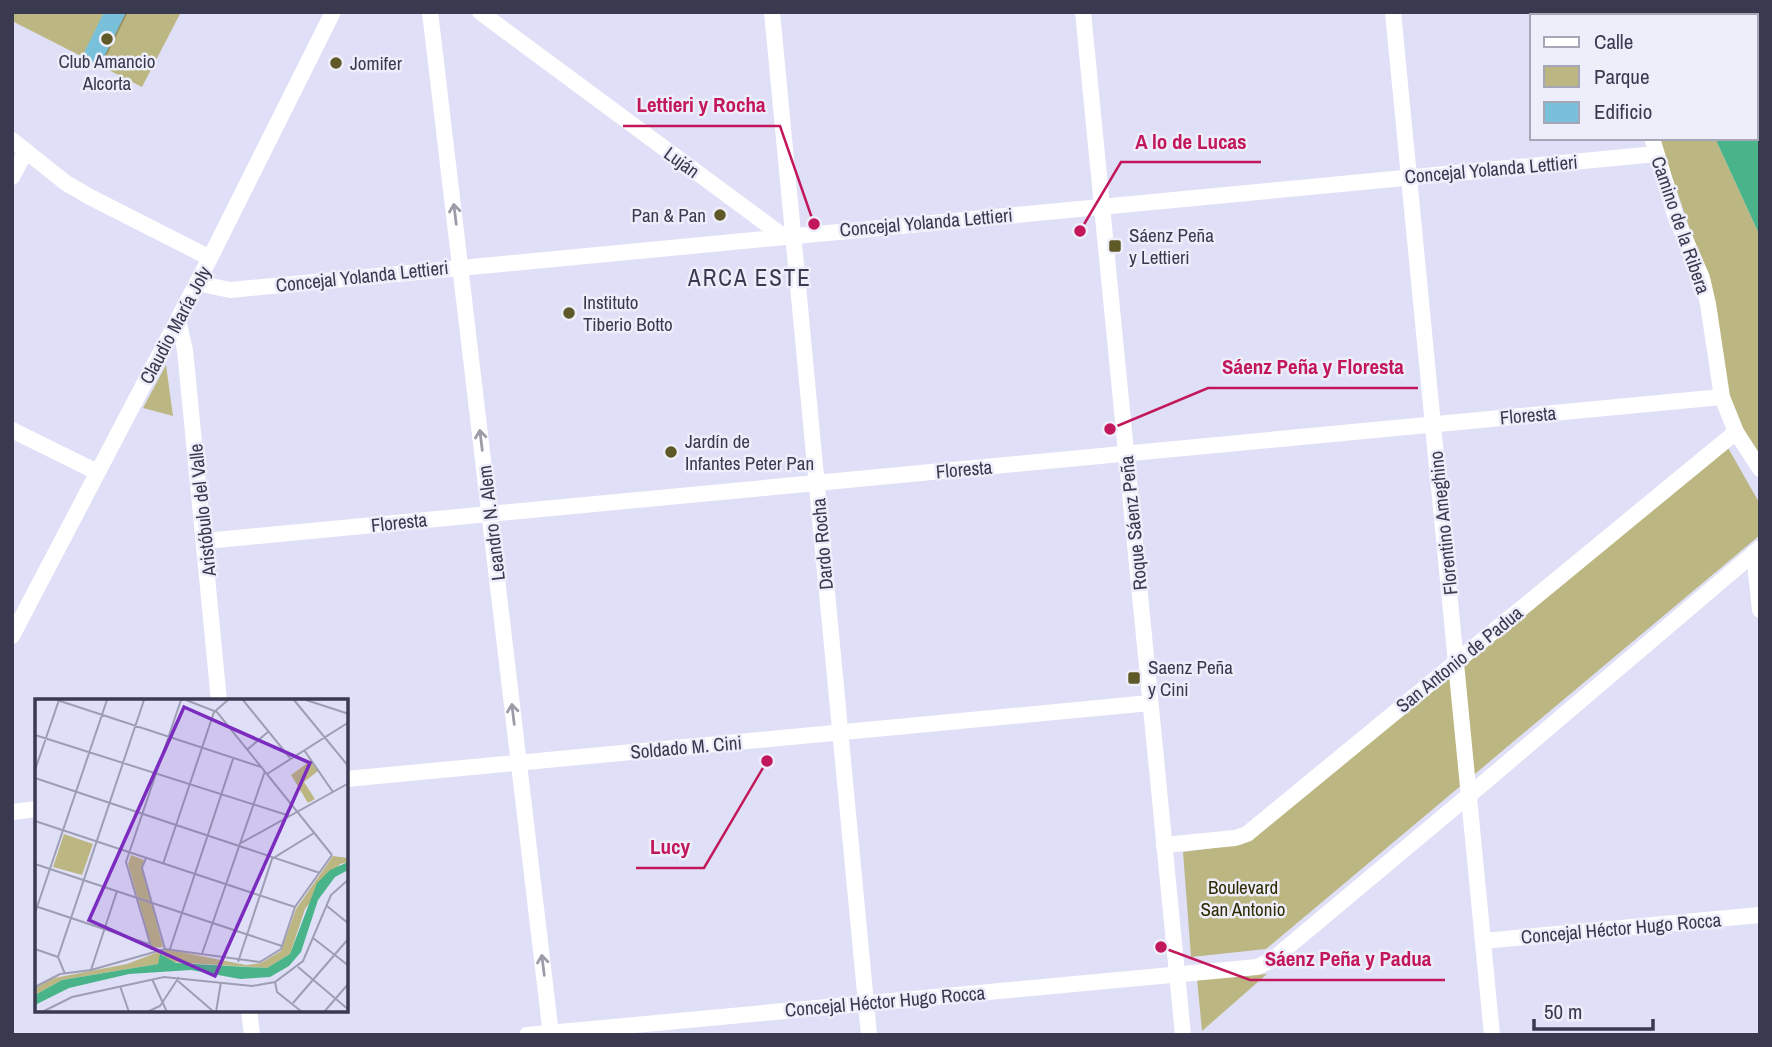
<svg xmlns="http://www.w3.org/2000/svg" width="1772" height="1047" font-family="'Archivo Narrow',sans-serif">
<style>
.green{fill:#bcb782}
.water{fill:#49b489}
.shadow{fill:#0003}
.building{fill:#79c0db}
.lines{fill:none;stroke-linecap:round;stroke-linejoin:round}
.minor{stroke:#fff;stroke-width:16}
.oneway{stroke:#9c9ca8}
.poi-dot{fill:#5e5926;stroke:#edeefa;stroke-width:2.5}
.labels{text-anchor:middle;stroke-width:5;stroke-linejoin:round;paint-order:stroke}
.poi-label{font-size:19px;fill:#393950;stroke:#edeefa;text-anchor:start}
.street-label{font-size:19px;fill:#393950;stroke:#edeefa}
.park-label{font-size:19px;fill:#302c02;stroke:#edeefa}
.quarter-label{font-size:23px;letter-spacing:2px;fill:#393950;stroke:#edeefa}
.inset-road{fill:none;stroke:#9d9db4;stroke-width:2}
.view{fill:#7b2cbf;fill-opacity:0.15;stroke:#7b2cbf;stroke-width:3.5}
.inset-edge{fill:none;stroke:#393950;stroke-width:3.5}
.leader{fill:none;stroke:#c2185b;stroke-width:2.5}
.callout-dot{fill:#c2185b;stroke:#edeefa;stroke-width:2.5}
.callout-label{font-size:21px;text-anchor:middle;font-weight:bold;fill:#c2185b;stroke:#edeefa;stroke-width:5;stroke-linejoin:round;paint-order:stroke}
</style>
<rect width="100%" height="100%" fill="#dfe0f7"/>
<g class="green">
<path d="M12 12H181L142 87 12 21Z"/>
<path d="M1659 138H1715L1760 236V457L1736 417 1720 370 1715 303Z"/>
<path d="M166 365 173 416 143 408Z"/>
<path d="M1727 446 1760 504V535L1266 949 1191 957 1183 852 1243 844Z"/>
<path d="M1267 974 1202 1031 1197 979Z"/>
</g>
<g class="water">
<path d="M1677 12H1755L1756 16H1677Z"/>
<path d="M1756 18C1762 38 1755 58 1760 73V236L1715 138H1756Z"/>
</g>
<path class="shadow" d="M106 12H128L106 57 100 63Z"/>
<path class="building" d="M104 12H126L100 65 82 57Z"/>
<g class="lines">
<g class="minor">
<path d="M430 12 551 1035"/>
<path d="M480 12 783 236"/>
<path d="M772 12 869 1035"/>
<path d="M1083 12 1183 1035"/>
<path d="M1393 12 1492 1035"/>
<path d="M1641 12V16"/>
<path d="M1652 138 1676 218 1702 278 1708 304 1722 397 1736 432 1760 469"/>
<path d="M12 140 66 183 90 197 210 258"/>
<path d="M12 177 26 151"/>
<path d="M197 283 230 290 1656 154"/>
<path d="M178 320 185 350 219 701"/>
<path d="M12 430 97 472"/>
<path d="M205 541 1722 397"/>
<path d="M1754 553 1760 610"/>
<path d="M12 636 210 258 333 12"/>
<path d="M346 779 1150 703"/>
<path d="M12 812 37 809"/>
<path d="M1164 845 1235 838 1247 834 1736 432"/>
<path d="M1483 941 1760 915"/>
<path d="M249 1010 252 1035"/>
<path d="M527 1035 1257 967 1272 960 1486 781 1760 548"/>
</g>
</g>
<defs><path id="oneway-shaft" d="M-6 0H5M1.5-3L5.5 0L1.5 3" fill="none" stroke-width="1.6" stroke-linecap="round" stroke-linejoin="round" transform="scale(1.75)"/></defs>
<g class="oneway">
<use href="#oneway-shaft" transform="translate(455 214) rotate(-97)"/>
<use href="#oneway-shaft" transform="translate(481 440) rotate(-97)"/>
<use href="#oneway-shaft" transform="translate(513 714) rotate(-97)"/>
<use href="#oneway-shaft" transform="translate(543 965) rotate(-97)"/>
</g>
<g class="poi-dot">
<circle cx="107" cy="39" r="7"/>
<circle cx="336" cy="63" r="7"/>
<circle cx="720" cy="215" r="7"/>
<rect x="1108" y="239" width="14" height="14" rx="3.5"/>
<circle cx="569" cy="313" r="7"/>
<circle cx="671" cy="452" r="7"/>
<rect x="1127" y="671" width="14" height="14" rx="3.5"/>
</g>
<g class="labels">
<g class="poi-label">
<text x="107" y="68" text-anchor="middle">Club Amancio<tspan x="107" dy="22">Alcorta</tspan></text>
<text x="350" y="70">Jomifer</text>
<text x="706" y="222" text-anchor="end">Pan &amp; Pan</text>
<text x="1129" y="242">Sáenz Peña<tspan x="1129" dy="22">y Lettieri</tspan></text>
<text x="583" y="309">Instituto<tspan x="583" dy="22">Tiberio Botto</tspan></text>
<text x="685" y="448">Jardín de<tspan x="685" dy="22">Infantes Peter Pan</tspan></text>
<text x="1148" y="674">Saenz Peña<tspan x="1148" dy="22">y Cini</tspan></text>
</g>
<g class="street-label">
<text transform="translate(682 162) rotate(36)" y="7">Luján</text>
<text transform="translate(1491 169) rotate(-5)" y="7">Concejal Yolanda Lettieri</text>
<text transform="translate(926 222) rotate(-5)" y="7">Concejal Yolanda Lettieri</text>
<text transform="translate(1681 225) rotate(71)" y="7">Camino de la Ribera</text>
<text transform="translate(362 276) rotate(-6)" y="7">Concejal Yolanda Lettieri</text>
<text transform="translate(175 325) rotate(-62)" y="7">Claudio María Joly</text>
<text transform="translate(1528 415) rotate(-5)" y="7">Floresta</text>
<text transform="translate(964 469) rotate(-5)" y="7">Floresta</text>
<text transform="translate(202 510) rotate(-96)" y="7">Aristóbulo del Valle</text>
<text transform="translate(399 522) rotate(-6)" y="7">Floresta</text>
<text transform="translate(491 523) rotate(-97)" y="7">Leandro N. Alem</text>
<text transform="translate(1133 523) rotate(-96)" y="7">Roque Sáenz Peña</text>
<text transform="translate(1443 523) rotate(-96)" y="7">Florentino Ameghino</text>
<text transform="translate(822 544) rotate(-95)" y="7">Dardo Rocha</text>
<text transform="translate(1459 659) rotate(-39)" y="7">San Antonio de Padua</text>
<text transform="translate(686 747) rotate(-5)" y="7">Soldado M. Cini</text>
<text transform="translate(1621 928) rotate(-5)" y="7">Concejal Héctor Hugo Rocca</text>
<text transform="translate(885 1001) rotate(-5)" y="7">Concejal Héctor Hugo Rocca</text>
</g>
<g class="park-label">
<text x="1243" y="894">Boulevard<tspan x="1243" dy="22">San Antonio</tspan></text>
</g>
<g class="quarter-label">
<text x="750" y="286">ARCA ESTE</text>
</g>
</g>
<g transform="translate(35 699)">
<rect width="313" height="313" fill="#dfe0f7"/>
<path d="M275 62 283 72 269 83 280 100 273 104 256 76ZM29 135 58 145 47 176 18 168ZM96 156 109 161 107 168 128 248 117 249 93 165ZM298 157 313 159V163L305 165 270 210 255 255 232 269 133 263 127 255 123 265 27 281 0 296V289L19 279 92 265 131 250 211 266 226 264 246 252 261 210Z" fill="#bcb782"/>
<path d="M313 163V171L300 178 283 201 266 253 254 267 235 278 205 280 156 271 94 275 34 289 0 306V296L27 281 123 265 125 255 141 264 232 269 255 255 282 184 295 171Z" fill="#49b489"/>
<path class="inset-road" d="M22 1 226 68M151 1 182 13 297 156M208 1 255 59M259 1 314 68M271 1 314 15M0 36 255 117M213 50 234 32M269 51 298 93M0 71 24 1M232 75 314 23M0 79 285 174M0 122 260 208M206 144 314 84M111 159 107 169 130 250M0 165 247 247M128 165 179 13 193 1M0 207 114 245M292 207 314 225M0 214 72 1M278 239 314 267M0 250 23 258M135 250 198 60M117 251 91 163 146 1M167 255 230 72M203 263 237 160 279 134M263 268 314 311M56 271 82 192M30 275 23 258 109 1M117 280 132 313M143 282 179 313M240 283 242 293 267 313M85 287 94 313M0 288 25 275 56 271 130 250 225 263 246 250 260 208 297 156M258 304 314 239M7 313 37 298 129 278 217 287 240 283 268 262 296 196 314 180M112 313 125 307 144 278M181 313 186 283M289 313 314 284"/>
<path class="view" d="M149 8 275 64 180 277 54 221Z"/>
<rect width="313" height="313" class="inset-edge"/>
</g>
<path class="leader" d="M814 224L780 126H623M1080 231L1121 162H1261M1110 429L1208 388H1418M767 761L704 868H636M1161 947L1250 980H1445"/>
<g class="callout-dot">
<circle cx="814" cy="224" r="7"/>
<circle cx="1080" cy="231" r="7"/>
<circle cx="1110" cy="429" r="7"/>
<circle cx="767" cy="761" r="7"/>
<circle cx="1161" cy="947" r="7"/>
</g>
<g class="callout-label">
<text x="701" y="112">Lettieri y Rocha</text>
<text x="1191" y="149">A lo de Lucas</text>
<text x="1313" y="374">Sáenz Peña y Floresta</text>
<text x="670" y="854">Lucy</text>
<text x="1348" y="966">Sáenz Peña y Padua</text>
</g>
<rect width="1772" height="1047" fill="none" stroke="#393950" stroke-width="28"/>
<rect x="1530" y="14" width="228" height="126" fill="#edeefa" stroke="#a5a6b6" stroke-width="2"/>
<rect x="1544" y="37" width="35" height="10" fill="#ffffff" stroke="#a5a6b6" stroke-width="2"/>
<text x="1594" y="49" font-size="21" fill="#393950">Calle</text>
<rect x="1544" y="66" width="35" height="21" fill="#bcb782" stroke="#a5a6b6" stroke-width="2"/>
<text x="1594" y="84" font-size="21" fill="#393950">Parque</text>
<rect x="1544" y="102" width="35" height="21" fill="#79c0db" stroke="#a5a6b6" stroke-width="2"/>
<text x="1594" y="119" font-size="21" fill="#393950">Edificio</text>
<path d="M1534 1019v10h119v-10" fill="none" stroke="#393950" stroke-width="3.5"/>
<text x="1544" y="1019" font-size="21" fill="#393950" stroke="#edeefa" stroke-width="5" paint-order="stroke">50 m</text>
</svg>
